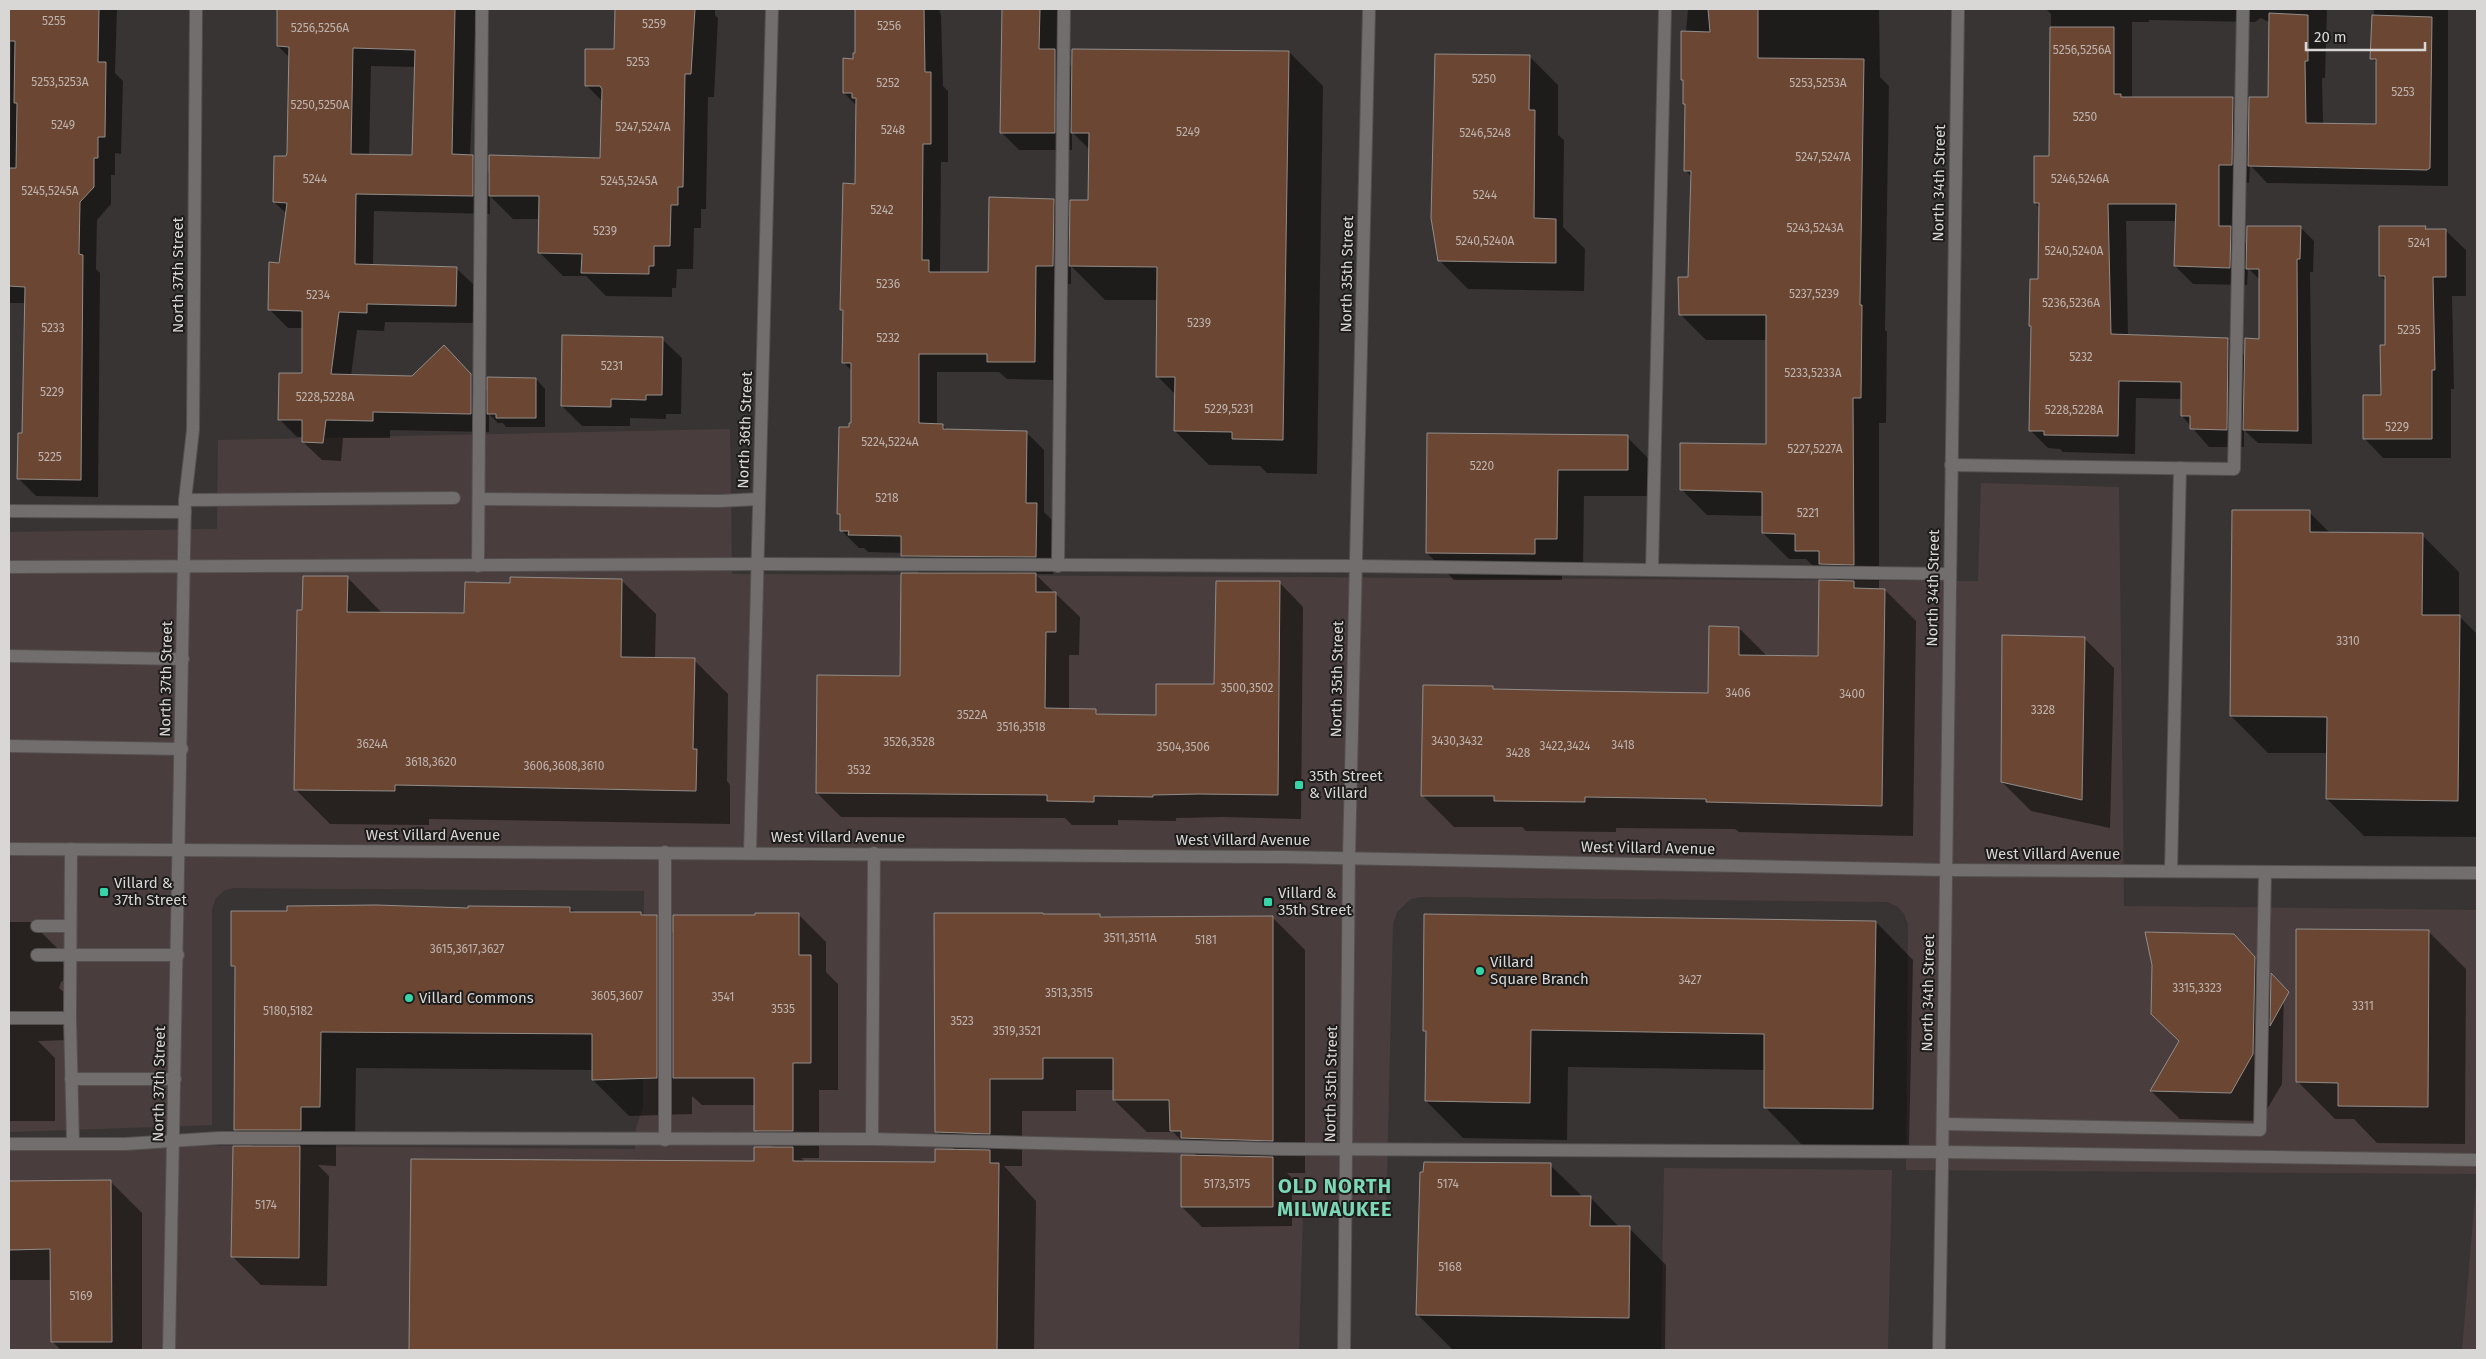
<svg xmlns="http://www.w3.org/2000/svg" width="2486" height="1359" font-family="'Fira Sans',sans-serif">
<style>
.built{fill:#493e3d}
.shadow{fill:#0007;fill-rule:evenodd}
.building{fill:#6b4733;stroke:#918d8a;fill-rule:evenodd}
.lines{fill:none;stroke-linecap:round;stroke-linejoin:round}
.service-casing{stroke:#545050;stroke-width:14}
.minor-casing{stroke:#545050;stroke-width:14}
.tertiary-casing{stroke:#545050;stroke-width:14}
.service{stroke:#736e6e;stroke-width:12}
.minor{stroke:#736e6e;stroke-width:12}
.tertiary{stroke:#736e6e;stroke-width:12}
.poi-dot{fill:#36d4a7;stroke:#1e1d1c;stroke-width:2}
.labels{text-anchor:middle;stroke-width:4;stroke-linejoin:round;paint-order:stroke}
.number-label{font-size:12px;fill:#beb2ad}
.street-label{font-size:15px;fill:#d9d6d6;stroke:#1e1d1c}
.poi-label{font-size:15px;fill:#d9d6d6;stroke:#1e1d1c;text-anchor:start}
.district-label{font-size:20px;font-weight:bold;letter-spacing:1px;fill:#7dd8b7;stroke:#1e1d1c}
</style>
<rect width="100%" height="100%" fill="#393434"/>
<g class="built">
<path d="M730 429 732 574 1978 581 1981 483 2119 487 2124 906 2477 910V1350H2462L2477 1174 1906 1170 1908 924 1904 914 1898 907 1887 902 1422 897 1411 899 1397 912 1393 924 1386 1215 1303 1212 1299 1350H9V1144L635 1149 636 1128 643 1107 644 891 234 888 225 890 216 898 212 909V1125L9 1132V532L217 529 218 440Z"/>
<path d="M1664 1168 1892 1170 1888 1350H1661Z"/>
</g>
<g class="shadow">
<path d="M9 9H117L115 73 123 81 121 154 115 153V175H111V204L97 220 96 269 100 273 98 497 36 496 18 478 23 435 26 303H9L11 9Z"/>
<path d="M278 9H476L470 156 490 174 602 159 603 102 586 85 615 51 617 9H715V15L718 18 714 97H708L706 209H701V228H694L693 269H677L676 288H672V297L606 296 586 276H563L540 253V219H513L490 196V214L374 211 373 266 456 268 475 286 474 323 385 322 384 331 357 330 351 376 413 377 462 365 489 393 536 379 545 389V427H506L503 423H498L489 414V432L390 430V438H343L341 461 322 460 303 442V437H297L279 419 303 375V328H288L270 310 287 214 274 202 287 158 290 58 278 46ZM371 66 416 67 413 157 369 156Z"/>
<path d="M856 9H939L941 15 943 86 948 91V162H941L940 273H990L1053 200 1071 218 1089 202 1090 150 1072 132V150H1019L1001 132 1002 9H1057V52L1073 68 1289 52 1323 86 1317 474 1267 473 1260 466 1209 465 1175 431 1176 395 1157 376 1158 300H1105L1071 266V284L1054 283 1053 380 1007 379 999 372H937V425H942L949 431 1026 432 1044 450V512L1054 522 1053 574H1035L1080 617 1079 655H1069V710H1095L1100 716H1157L1216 686 1280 583 1303 607 1301 819 1224 817 1176 818V821L1118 820V825H1072L1065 818 841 817 817 793 901 677 920 574 902 556V553L868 552 864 548H859L841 530V516L839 513 853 424V372L843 362 844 313 841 310 857 185V106L844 93 856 54Z"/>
<path d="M1688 9H1879L1880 77 1889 86 1885 330 1887 332 1886 423H1879V590H1885L1916 621 1913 836 1739 832 1735 829 1616 828V832L1526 831 1522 827H1454L1423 796 1492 687 1495 690 1709 694 1739 628 1767 656 1819 657 1838 582 1833 576H1823L1806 559H1789L1763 533V516L1707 515 1681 489 1767 446V340H1706L1680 314 1689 278 1692 177 1685 170 1686 105 1685 82 1682 79Z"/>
<path d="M2046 9H2327L2325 78H2322L2323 124 2377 125V64L2372 58 2374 9H2448V186L2267 183 2250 165 2249 183 2237 182V234L2248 245 2300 227 2314 241 2313 272H2310L2312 444 2258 443 2244 430V447H2209L2182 416V399L2136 398 2135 454 2063 452 2060 449 2048 448 2030 430 2033 328 2031 326 2040 281V208L2035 203 2050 157 2051 14ZM2261 18 2269 22V98L2250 116 2233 98H2132V22H2149V20L2255 22ZM2126 221H2177L2175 266 2193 284 2247 285 2248 268 2261 281V340L2246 357 2228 339 2128 336Z"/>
<path d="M1529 56 1558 85V135L1564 140 1563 227 1585 249 1584 291 1468 289 1439 260Z"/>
<path d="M2425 227 2428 230 2446 231 2466 250V296H2452L2454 389H2451V458H2383L2364 438 2383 396 2386 346V281L2380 276Z"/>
<path d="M662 339 682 358 681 414H666V419L630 418V426H582L562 406Z"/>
<path d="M1428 435 1627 437 1654 464V496H1584L1583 566H1562V580H1454L1427 553Z"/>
<path d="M2309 512 2331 534 2422 535 2459 572V616L2477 634V837L2364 836 2327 799 2328 753H2268L2231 716Z"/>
<path d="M347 577 382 613 466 614 621 580 656 614 655 659 694 660 728 694 727 781 730 785V824L429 819V825L330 824 296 790 303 611Z"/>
<path d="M2085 639 2114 668 2110 828 2031 811 2002 782Z"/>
<path d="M288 907 570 908 575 913H641L644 916H656L674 934 798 914 826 942V972L838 984V1090H819V1158H801L807 1163 936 1164 955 1150 936 1132 1044 916 1272 917 1305 950V1173H1287L1292 1178V1226L1202 1227 1182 1207 1197 1156 1173 1132H1147L1114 1100V1090H1076V1111H1022V1166H1004L1036 1201 1034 1350H410L412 1161 756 1163 774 1148 756 1130V1105H702L692 1096V1114L629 1116 593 1080V1070L356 1068 355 1143H336V1166L318 1165 329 1176 327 1286 261 1285 232 1256 253 1147 235 1129 236 969 233 966 288 912Z"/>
<path d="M9 922H31L62 953 59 959 67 966V978L61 982 59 988 67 995 68 1040 38 1041 55 1058V1121H9Z"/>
<path d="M1876 922 1913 960 1909 1146 1802 1145 1765 1107V1070L1568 1067 1567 1140 1463 1138 1426 1101 1427 1034 1424 1030Z"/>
<path d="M2429 932 2466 969 2465 1144 2377 1143 2354 1119H2335L2298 1082Z"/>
<path d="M2233 935 2284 987 2282 1084 2260 1121 2180 1119 2151 1091 2180 1041 2153 964Z"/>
<path d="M1550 1165 1583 1197H1590L1620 1228H1629L1666 1265 1665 1350H1453L1417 1314 1424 1173Z"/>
<path d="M9 1182H111L142 1213V1350H61L52 1341V1280H9Z"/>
</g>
<g class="building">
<path d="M9 9H99L98 62H106L105 137H98V158H94V187L80 202 79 254 83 255 81 480 17 479 18 433H22L25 287 9 286V168H16L17 103H14L15 41H9Z"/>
<path d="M277 9H455L452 154 473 155V196L356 194 355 264 457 267 456 306 367 304V313L339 312 331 374 412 376 444 345 471 374V414L373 412V421L326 420 323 443 302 442V420H278L279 373H302V311L268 310 269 262 279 263 287 203 273 202 274 156H286L287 153 289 47 277 46ZM353 48 415 50 412 155 351 154Z"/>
<path d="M615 9H695L691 74H685L683 187H678V205H671L670 246H654V266H649V274L581 273 582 254 538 253 539 196H489V155L600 158 602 89 600 86H585V49H614Z"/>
<path d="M855 9H924L925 72H931V144H923L922 260H929V272H988L989 197 1054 199 1053 266H1036L1035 362H987V354H919V423L943 424V429L1027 431 1026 503H1037L1036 557 901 556V536L848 535 849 531H840V514H837L839 427H849V423H851V363H842L843 310H840L843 183 855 184 856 98H852V93H843V58L853 59V53H855Z"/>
<path d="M1002 9H1040L1039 49H1055V133H1000Z"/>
<path d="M1708 9H1758V58L1864 59 1860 305H1862L1861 398H1853L1854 565 1819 564V551H1795V534L1762 533V492L1680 490V443L1766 444V315H1679L1678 277H1688L1691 171H1684L1685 104H1683V80H1681V31L1710 32Z"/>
<path d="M2269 13 2308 15V61H2305L2306 123 2376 124V59H2370L2372 15 2432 17 2430 168 2427 170 2248 166 2249 97H2268Z"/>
<path d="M2050 27H2114V94H2121V97H2233L2232 165H2219V226H2231L2230 268 2174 266 2176 204H2108L2111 334 2228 338 2227 430 2190 429V416H2181V382L2119 381 2118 436 2044 435V431H2029L2031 326H2029L2030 279H2038L2039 203H2034V156H2049Z"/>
<path d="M1072 49 1289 51 1283 440 1232 439V432L1174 431 1175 377H1156L1157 267 1069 266 1070 200H1088L1089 133H1071Z"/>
<path d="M1435 54 1530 55 1529 110H1535L1534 218 1556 219V263L1438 261 1431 218Z"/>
<path d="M2247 226H2301L2300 259H2297L2298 431 2243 430 2245 338 2259 339V269H2246Z"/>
<path d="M2379 226H2426L2425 229H2446V277H2433L2435 370H2432V439H2363V395H2381L2380 345H2385V276H2379Z"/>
<path d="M562 335 663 337 662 395H646V400L611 399V407L561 406Z"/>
<path d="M487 377 536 378V418H496V414H487Z"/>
<path d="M1427 433 1628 435V470H1558L1557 539H1535V554L1426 553Z"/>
<path d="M2232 510H2310V532L2423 533 2422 615H2460L2458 801 2326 799 2327 717 2230 716Z"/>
<path d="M901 573H1036V592H1056V632H1046L1045 708 1096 709V714L1156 715V684H1214L1216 581H1280L1278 795 1199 794 1153 795V797L1094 796V802L1047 801V795L816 793 817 675 900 676Z"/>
<path d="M303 576H348L347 612 464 613 465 582 510 583V577L622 579 621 657 695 658 693 749H697L696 791 395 785V791L294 790 297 610H302Z"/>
<path d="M1819 580 1854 581V588L1885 589 1882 806 1706 802V799L1585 797V802L1494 801V796H1421L1423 685 1493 686V689L1587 691 1708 693 1709 626 1739 627V655L1818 656Z"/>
<path d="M2002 635 2085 637 2082 800 2001 782Z"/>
<path d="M376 905 468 908V906L570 907V912H641V915H657V1078L592 1080V1034L321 1032 320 1107H301V1130H234L235 966H231V911H287V906Z"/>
<path d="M755 913H799V955H811V1063H793V1131H754V1078H673V915H755Z"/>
<path d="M934 913H1043V914H1100V917L1273 916V1141L1181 1138V1131H1170L1169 1100H1113V1058H1043V1079H990V1134L935 1132Z"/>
<path d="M1424 914 1876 921 1873 1109 1764 1108V1034L1531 1030 1530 1103 1425 1101 1426 1031H1423Z"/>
<path d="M2296 929 2429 930 2428 1107 2338 1106V1083L2296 1082Z"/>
<path d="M2145 932 2234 934 2255 957 2253 1054 2231 1093 2150 1091 2179 1041 2151 1014 2152 965Z"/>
<path d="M2271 973 2289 992 2270 1026Z"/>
<path d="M233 1146H300L299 1258 231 1257Z"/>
<path d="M754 1147H793V1161L935 1162V1149L990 1150V1163H999L997 1350H409L411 1159 754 1161Z"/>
<path d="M1181 1155 1273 1157V1207H1181Z"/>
<path d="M1424 1162 1551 1163V1196H1591L1590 1226H1630L1629 1318 1416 1315 1420 1172H1423Z"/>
<path d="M111 1180 112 1342H51L50 1249 9 1250V1181Z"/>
</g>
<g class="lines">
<defs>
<g id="service">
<path d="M1951 465 2234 469 2243 9"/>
<path d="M479 499 719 501 759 499"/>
<path d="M185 500 454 498"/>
<path d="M9 511 185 512"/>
<path d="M478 566 482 9"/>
<path d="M1058 566 1064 9"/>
<path d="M9 567 757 564 1356 566 1950 574"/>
<path d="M1652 570 1665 9"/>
<path d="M9 656 183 659"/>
<path d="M9 746 182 749"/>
<path d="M665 852V1140"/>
<path d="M2171 871 2180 468"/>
<path d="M37 926H70"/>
<path d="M37 955H178"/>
<path d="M9 1018H70L73 1144"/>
<path d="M70 1018 71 849"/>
<path d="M71 1079H175"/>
<path d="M1943 1124 2260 1130 2265 872"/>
<path d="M872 1139 874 853"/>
<path d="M9 1144H125L219 1138 872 1139 1282 1149 1943 1152 2477 1160"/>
<path d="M1939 1350 1942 1169"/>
</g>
<g id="minor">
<path d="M750 853 772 9"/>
<path d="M1942 1169 1958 9"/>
<path d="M169 1350 185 500 193 430 196 9"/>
</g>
<g id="tertiary">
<path d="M9 849 1284 857 1946 870 2477 873"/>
<path d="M1344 1350 1349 857 1369 9"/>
</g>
</defs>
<use href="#service" class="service-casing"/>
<use href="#minor" class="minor-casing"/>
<use href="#tertiary" class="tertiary-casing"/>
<use href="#service" class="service"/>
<use href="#minor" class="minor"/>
<use href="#tertiary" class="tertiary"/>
</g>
<g class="poi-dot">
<rect x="1294" y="780" width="10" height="10" rx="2.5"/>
<rect x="99" y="887" width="10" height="10" rx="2.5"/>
<rect x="1263" y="897" width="10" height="10" rx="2.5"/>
<circle cx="1480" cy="971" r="5"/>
<circle cx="409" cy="998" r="5"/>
</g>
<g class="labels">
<g class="number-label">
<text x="54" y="25">5255</text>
<text x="654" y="28">5259</text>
<text x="889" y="30">5256</text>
<text x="320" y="32">5256,5256A</text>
<text x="2082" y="54">5256,5256A</text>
<text x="638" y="66">5253</text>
<text x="1484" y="83">5250</text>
<text x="60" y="86">5253,5253A</text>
<text x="888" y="87">5252</text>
<text x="1818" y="87">5253,5253A</text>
<text x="2403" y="96">5253</text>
<text x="320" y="109">5250,5250A</text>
<text x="2085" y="121">5250</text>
<text x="63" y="129">5249</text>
<text x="643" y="131">5247,5247A</text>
<text x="893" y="134">5248</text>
<text x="1188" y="136">5249</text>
<text x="1485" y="137">5246,5248</text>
<text x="1823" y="161">5247,5247A</text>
<text x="315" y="183">5244</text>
<text x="2080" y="183">5246,5246A</text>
<text x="629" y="185">5245,5245A</text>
<text x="50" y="195">5245,5245A</text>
<text x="1485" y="199">5244</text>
<text x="882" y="214">5242</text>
<text x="1815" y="232">5243,5243A</text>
<text x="605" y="235">5239</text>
<text x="1485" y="245">5240,5240A</text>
<text x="2419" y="247">5241</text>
<text x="2074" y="255">5240,5240A</text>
<text x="888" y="288">5236</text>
<text x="1814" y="298">5237,5239</text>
<text x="318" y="299">5234</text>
<text x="2071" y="307">5236,5236A</text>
<text x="1199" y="327">5239</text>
<text x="53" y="332">5233</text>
<text x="2409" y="334">5235</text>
<text x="888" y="342">5232</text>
<text x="2081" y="361">5232</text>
<text x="612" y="370">5231</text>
<text x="1813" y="377">5233,5233A</text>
<text x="52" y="396">5229</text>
<text x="325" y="401">5228,5228A</text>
<text x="1229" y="413">5229,5231</text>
<text x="2074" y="414">5228,5228A</text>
<text x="2397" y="431">5229</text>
<text x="890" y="446">5224,5224A</text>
<text x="1815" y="453">5227,5227A</text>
<text x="50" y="461">5225</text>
<text x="1482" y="470">5220</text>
<text x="887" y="502">5218</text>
<text x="1808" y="517">5221</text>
<text x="2348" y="645">3310</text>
<text x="1247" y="692">3500,3502</text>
<text x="1738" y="697">3406</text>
<text x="1852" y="698">3400</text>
<text x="2043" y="714">3328</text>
<text x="972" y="719">3522A</text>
<text x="1021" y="731">3516,3518</text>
<text x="1457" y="745">3430,3432</text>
<text x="909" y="746">3526,3528</text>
<text x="372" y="748">3624A</text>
<text x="1623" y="749">3418</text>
<text x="1565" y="750">3422,3424</text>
<text x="1183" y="751">3504,3506</text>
<text x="1518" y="757">3428</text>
<text x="431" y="766">3618,3620</text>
<text x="564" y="770">3606,3608,3610</text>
<text x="859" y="774">3532</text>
<text x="1130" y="942">3511,3511A</text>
<text x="1206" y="944">5181</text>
<text x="467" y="953">3615,3617,3627</text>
<text x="1690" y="984">3427</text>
<text x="2197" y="992">3315,3323</text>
<text x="1069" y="997">3513,3515</text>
<text x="617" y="1000">3605,3607</text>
<text x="723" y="1001">3541</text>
<text x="2363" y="1010">3311</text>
<text x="783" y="1013">3535</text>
<text x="288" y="1015">5180,5182</text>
<text x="962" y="1025">3523</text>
<text x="1017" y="1035">3519,3521</text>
<text x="1227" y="1188">5173,5175</text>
<text x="1448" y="1188">5174</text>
<text x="266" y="1209">5174</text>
<text x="1450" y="1271">5168</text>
<text x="81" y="1300">5169</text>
</g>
<g class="street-label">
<text transform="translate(1939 183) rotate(-89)" y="5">North 34th Street</text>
<text transform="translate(1347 274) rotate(-89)" y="5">North 35th Street</text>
<text transform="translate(178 275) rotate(-90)" y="5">North 37th Street</text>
<text transform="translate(745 430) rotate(-88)" y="5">North 36th Street</text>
<text transform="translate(1933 588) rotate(-89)" y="5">North 34th Street</text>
<text transform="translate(166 679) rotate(-89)" y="5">North 37th Street</text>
<text transform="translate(1337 679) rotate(-89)" y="5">North 35th Street</text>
<text x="433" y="840">West Villard Avenue</text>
<text x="838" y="842">West Villard Avenue</text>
<text x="1243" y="845">West Villard Avenue</text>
<text transform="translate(1648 848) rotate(1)" y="5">West Villard Avenue</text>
<text x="2053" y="859">West Villard Avenue</text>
<text transform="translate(1928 993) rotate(-89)" y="5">North 34th Street</text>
<text transform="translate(159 1084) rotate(-89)" y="5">North 37th Street</text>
<text transform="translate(1331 1084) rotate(-89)" y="5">North 35th Street</text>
</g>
<g class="poi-label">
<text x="1309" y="781">35th Street<tspan x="1309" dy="17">&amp; Villard</tspan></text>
<text x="114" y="888">Villard &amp;<tspan x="114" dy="17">37th Street</tspan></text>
<text x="1278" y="898">Villard &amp;<tspan x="1278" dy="17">35th Street</tspan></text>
<text x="1490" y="967">Villard<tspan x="1490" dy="17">Square Branch</tspan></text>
<text x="419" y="1003">Villard Commons</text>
</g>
<g class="district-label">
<text x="1335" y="1193">OLD NORTH<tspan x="1335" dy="23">MILWAUKEE</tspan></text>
</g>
</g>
<rect width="2486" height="1359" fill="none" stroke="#d9d6d6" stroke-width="20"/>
<path d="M2306 42v8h119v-8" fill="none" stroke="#d9d6d6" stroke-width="2.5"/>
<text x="2314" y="42" font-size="15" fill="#d9d6d6" stroke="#1e1d1c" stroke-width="4" paint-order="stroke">20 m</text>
</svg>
